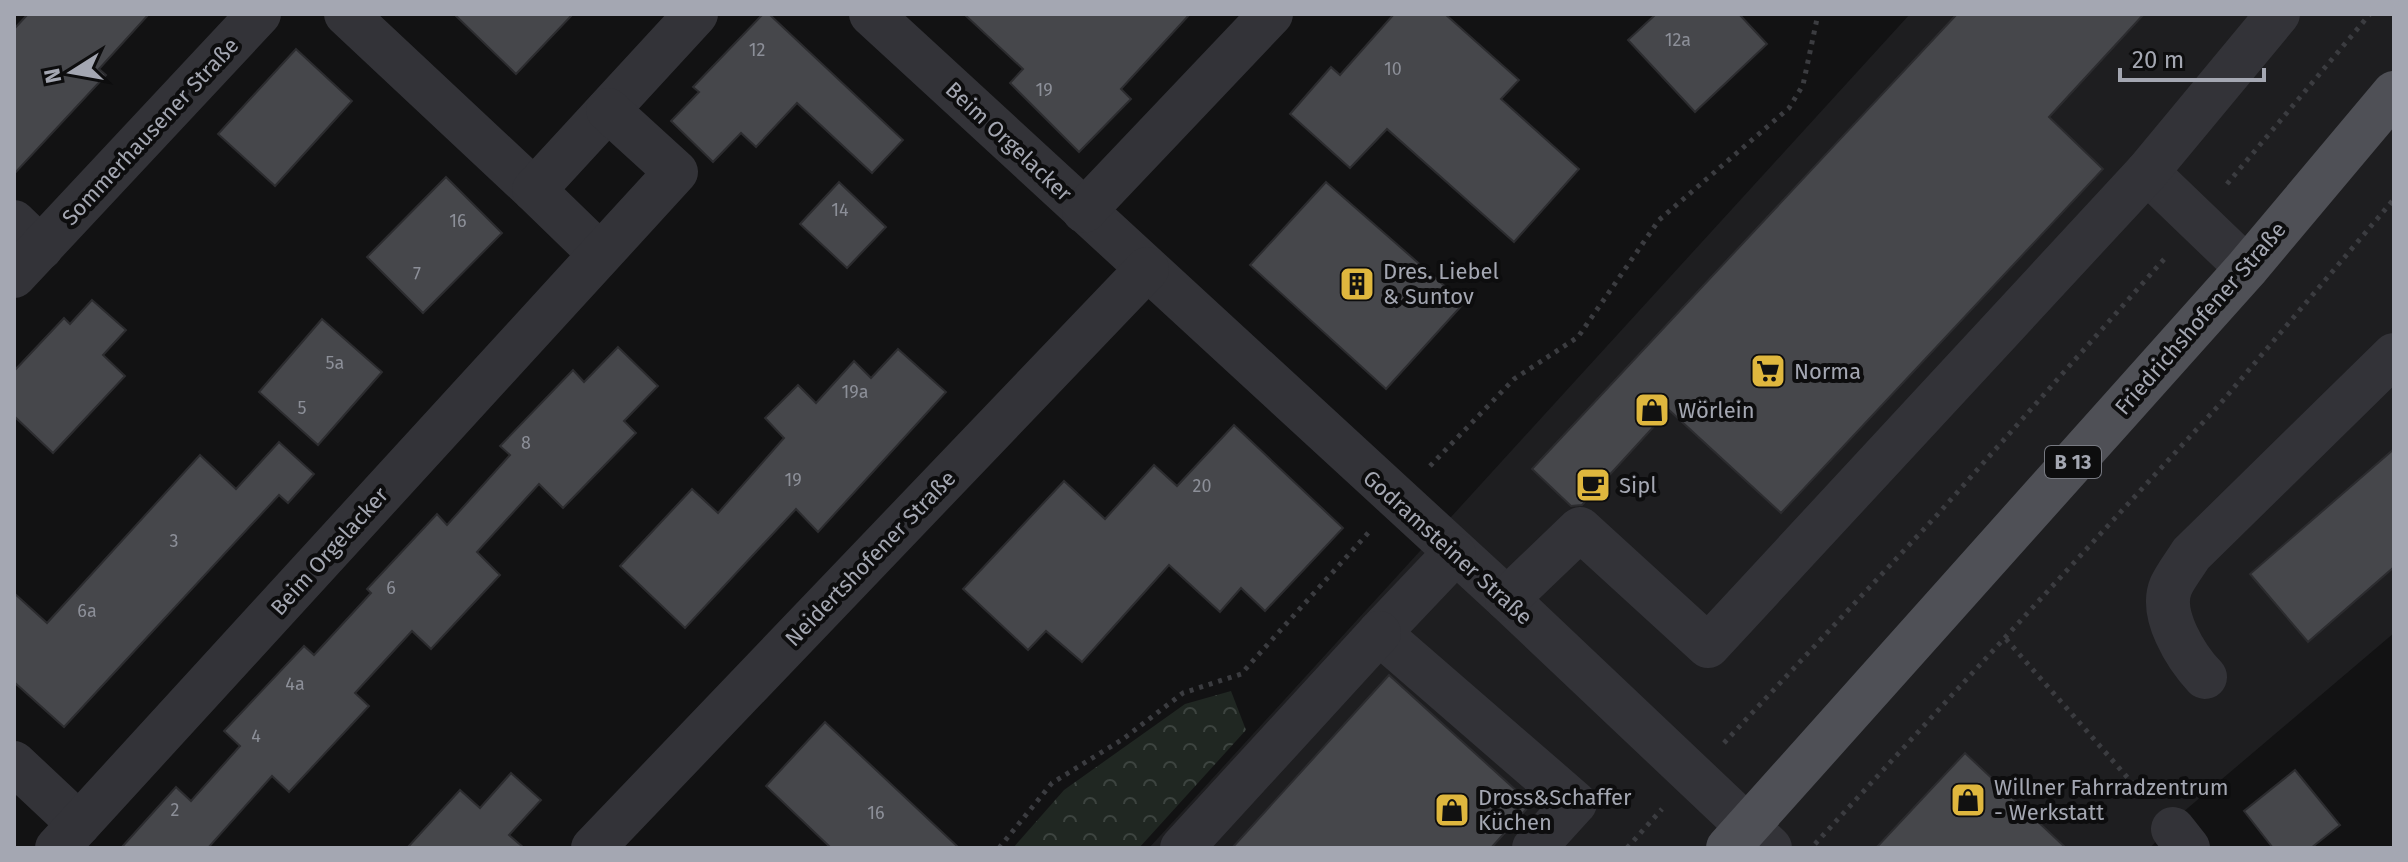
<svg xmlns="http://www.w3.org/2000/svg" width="2408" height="862" font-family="'Fira Sans',sans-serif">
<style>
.built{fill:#1e1e20}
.park{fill:url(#park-crowns)}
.building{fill:#46474b;stroke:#2c2c2f;stroke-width:2}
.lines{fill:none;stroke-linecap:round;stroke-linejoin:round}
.path{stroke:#3b3c40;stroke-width:5;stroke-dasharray:4 6;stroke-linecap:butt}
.minor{stroke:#333338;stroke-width:44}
.major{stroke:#4f5056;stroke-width:44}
.labels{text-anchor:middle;stroke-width:8;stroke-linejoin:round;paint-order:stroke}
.number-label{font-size:18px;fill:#8c8f98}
.shield{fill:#0d0d0e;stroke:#777981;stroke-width:2}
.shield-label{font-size:20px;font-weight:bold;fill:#a4a7b2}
.street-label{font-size:22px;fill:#a4a7b2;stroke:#0d0d0e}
.poi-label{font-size:22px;fill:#a4a7b2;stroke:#0d0d0e;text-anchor:start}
</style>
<defs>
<pattern id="park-crowns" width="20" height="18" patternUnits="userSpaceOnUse" patternTransform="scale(2)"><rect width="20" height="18" fill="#202722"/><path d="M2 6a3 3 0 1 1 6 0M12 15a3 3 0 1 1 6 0" fill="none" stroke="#3d4440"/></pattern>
</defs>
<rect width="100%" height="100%" fill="#121213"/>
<path class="built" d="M1910 14H2394V633L2182 813 2150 848H1149Z"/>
<path class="park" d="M1231 691 1246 730 1139 848H1013L1064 790 1185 704Z"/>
<g class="building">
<path d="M28 14H149L99 69 106 75 14 174V29Z"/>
<path d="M454 14H573L516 74Z"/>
<path d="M763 14H769L903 140 872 173 797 103 756 147 741 133 713 162 671 121 699 92 693 87Z"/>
<path d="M964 14H1190L1121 89 1131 99 1079 152 1010 83 1023 69Z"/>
<path d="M1394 14H1445L1519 80 1501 99 1579 169 1514 242 1387 129 1350 168 1290 114 1331 67 1340 75Z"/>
<path d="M1656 14H1739L1767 44 1695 112 1628 40Z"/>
<path d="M1957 14H2144L2049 117 2103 169 1781 513 1669 410 1582 505 1571 506 1532 469Z"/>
<path d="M296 49 352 101 275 186 218 134Z"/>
<path d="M446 177 502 233 423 313 367 257Z"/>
<path d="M839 182 886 227 847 268 800 224Z"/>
<path d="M1326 182 1464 303 1386 389 1250 265Z"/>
<path d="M92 300 126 330 103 355 125 376 53 453 14 416V371L64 318 70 324Z"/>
<path d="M322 319 382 372 318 445 259 392Z"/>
<path d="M618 347 658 386 624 421 636 433 563 508 539 484 477 552 500 575 431 649 412 631 355 693 369 706 289 792 272 776 208 848H121L176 787 191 801 240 746 224 731 304 646 314 655 371 593 367 589 437 514 447 525 510 455 500 446 573 370 584 382Z"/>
<path d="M898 349 946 392 818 532 796 509 685 628 620 566 692 489 718 513 784 438 765 418 798 385 816 403 854 361 871 378Z"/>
<path d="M1234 425 1343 528 1265 611 1241 588 1220 612 1169 565 1082 662 1046 631 1028 650 963 589 1064 481 1105 519 1154 465 1177 486Z"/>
<path d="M279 442 314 474 288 503 279 495 64 727 14 682V593L47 623 200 455 236 489Z"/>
<path d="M2394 449V567L2308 642 2250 574Z"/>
<path d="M1389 675 1531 804 1491 848H1232Z"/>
<path d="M825 722 959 848H831L766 786Z"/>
<path d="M1965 753 2066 848H1876Z"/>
<path d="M2295 770 2340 825 2311 848H2273L2244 811Z"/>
<path d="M511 773 541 800 509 835 524 848H407L460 790 480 808Z"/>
</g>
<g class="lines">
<g class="path">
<path d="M2227 184 2370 14"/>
<path d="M1430 466 1514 379 1578 337 1659 220 1789 108 1803 85 1818 14"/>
<path d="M2006 639 2142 794"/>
<path d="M1724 743 1938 514 2166 257"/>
<path d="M1815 844 2220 404 2394 199"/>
<path d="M999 848 1052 783 1123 739 1183 693 1241 674 1369 532"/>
<path d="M1627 848 1662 809"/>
</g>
<g class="minor">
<path d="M346 14 534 190"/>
<path d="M871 14 1507 599 1770 848"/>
<path d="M2147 172 2247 268"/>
<path d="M1084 211 1271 14"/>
<path d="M14 222 41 248"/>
<path d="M600 254 534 190 696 14"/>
<path d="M14 276 259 14"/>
<path d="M1454 554 1379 633 1575 803 1534 848"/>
<path d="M1507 599 1580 529 1708 646 2147 172 2278 14"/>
<path d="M2205 677C2186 657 2159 614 2171 586 2176 575 2185 564 2191 554L2394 355"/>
<path d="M14 763 79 824"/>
<path d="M2173 829 2188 848"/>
<path d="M57 848 676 172 608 110"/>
<path d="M593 848 1147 269"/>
<path d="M1182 848 1379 633"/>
</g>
<path class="major" d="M1728 848 2247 268 2394 93"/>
</g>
<defs>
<symbol id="building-square" viewBox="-11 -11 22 22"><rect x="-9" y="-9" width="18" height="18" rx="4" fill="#dfb73e" stroke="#0d0d0e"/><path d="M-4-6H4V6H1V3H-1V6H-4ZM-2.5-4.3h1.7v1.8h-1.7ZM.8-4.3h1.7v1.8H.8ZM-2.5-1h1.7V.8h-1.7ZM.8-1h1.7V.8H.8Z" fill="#111"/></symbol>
<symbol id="supermarket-square" viewBox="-11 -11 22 22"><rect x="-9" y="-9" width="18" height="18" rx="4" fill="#dfb73e" stroke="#0d0d0e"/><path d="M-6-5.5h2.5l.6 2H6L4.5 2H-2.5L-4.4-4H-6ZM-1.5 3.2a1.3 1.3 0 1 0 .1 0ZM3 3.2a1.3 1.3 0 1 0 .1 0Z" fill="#111"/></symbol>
<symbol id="shop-square" viewBox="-11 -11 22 22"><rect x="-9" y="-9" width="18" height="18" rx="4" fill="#dfb73e" stroke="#0d0d0e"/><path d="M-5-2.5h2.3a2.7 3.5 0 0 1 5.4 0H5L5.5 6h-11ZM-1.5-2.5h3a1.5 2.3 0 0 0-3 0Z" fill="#111"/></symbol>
<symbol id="cafe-square" viewBox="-11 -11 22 22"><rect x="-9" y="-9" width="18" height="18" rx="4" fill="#dfb73e" stroke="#0d0d0e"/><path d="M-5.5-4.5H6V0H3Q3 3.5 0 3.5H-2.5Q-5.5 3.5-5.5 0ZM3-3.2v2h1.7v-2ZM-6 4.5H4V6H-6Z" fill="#111"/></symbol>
</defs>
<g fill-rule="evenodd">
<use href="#building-square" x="1337" y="264" width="40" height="40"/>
<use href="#supermarket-square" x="1748" y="351" width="40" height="40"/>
<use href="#shop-square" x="1632" y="390" width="40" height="40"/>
<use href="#cafe-square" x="1573" y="465" width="40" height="40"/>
<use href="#shop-square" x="1948" y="780" width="40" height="40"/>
<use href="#shop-square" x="1432" y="790" width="40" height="40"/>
</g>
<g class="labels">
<g class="number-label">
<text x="1678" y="46">12a</text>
<text x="757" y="56">12</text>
<text x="1393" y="75">10</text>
<text x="1044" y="96">19</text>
<text x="840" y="216">14</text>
<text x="458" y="227">16</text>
<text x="417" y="280">7</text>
<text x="335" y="369">5a</text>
<text x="855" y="398">19a</text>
<text x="302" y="414">5</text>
<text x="526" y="449">8</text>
<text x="793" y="486">19</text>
<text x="1202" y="492">20</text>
<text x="174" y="547">3</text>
<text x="391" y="594">6</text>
<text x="87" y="617">6a</text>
<text x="295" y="690">4a</text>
<text x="256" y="742">4</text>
<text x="175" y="816">2</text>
<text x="876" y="819">16</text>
</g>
<rect class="shield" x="2045" y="446" width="56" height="32" rx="6"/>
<g class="shield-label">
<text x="2073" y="469">B 13</text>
</g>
<g class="street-label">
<text transform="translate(150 131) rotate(-47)" y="8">Sommerhausener Straße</text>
<text transform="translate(1009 141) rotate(43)" y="8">Beim Orgelacker</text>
<text transform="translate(2200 318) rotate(-49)" y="8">Friedrichshofener Straße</text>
<text transform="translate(1448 547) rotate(42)" y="8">Godramsteiner Straße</text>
<text transform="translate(329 551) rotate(-48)" y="8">Beim Orgelacker</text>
<text transform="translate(870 558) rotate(-46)" y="8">Neidertshofener Straße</text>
</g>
<g class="poi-label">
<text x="1383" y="279">Dres. Liebel<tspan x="1383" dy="25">&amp; Suntov</tspan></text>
<text x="1794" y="379">Norma</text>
<text x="1678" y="418">Wörlein</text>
<text x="1619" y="493">Sipl</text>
<text x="1994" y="795">Willner Fahrradzentrum<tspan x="1994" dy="25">- Werkstatt</tspan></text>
<text x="1478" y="805">Dross&amp;Schaffer<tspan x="1478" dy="25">Küchen</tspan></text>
</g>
</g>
<rect width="2408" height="862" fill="none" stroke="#a4a7b2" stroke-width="32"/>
<g transform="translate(72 72) rotate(259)" stroke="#0d0d0e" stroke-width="6" paint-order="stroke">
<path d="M0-6L14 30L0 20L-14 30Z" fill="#a4a7b2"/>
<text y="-12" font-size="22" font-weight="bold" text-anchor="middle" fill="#a4a7b2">N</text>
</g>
<path d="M2120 68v12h144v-12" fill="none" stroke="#a4a7b2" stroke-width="4"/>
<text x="2132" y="68" font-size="24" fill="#a4a7b2" stroke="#0d0d0e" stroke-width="6" paint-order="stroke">20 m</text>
</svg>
